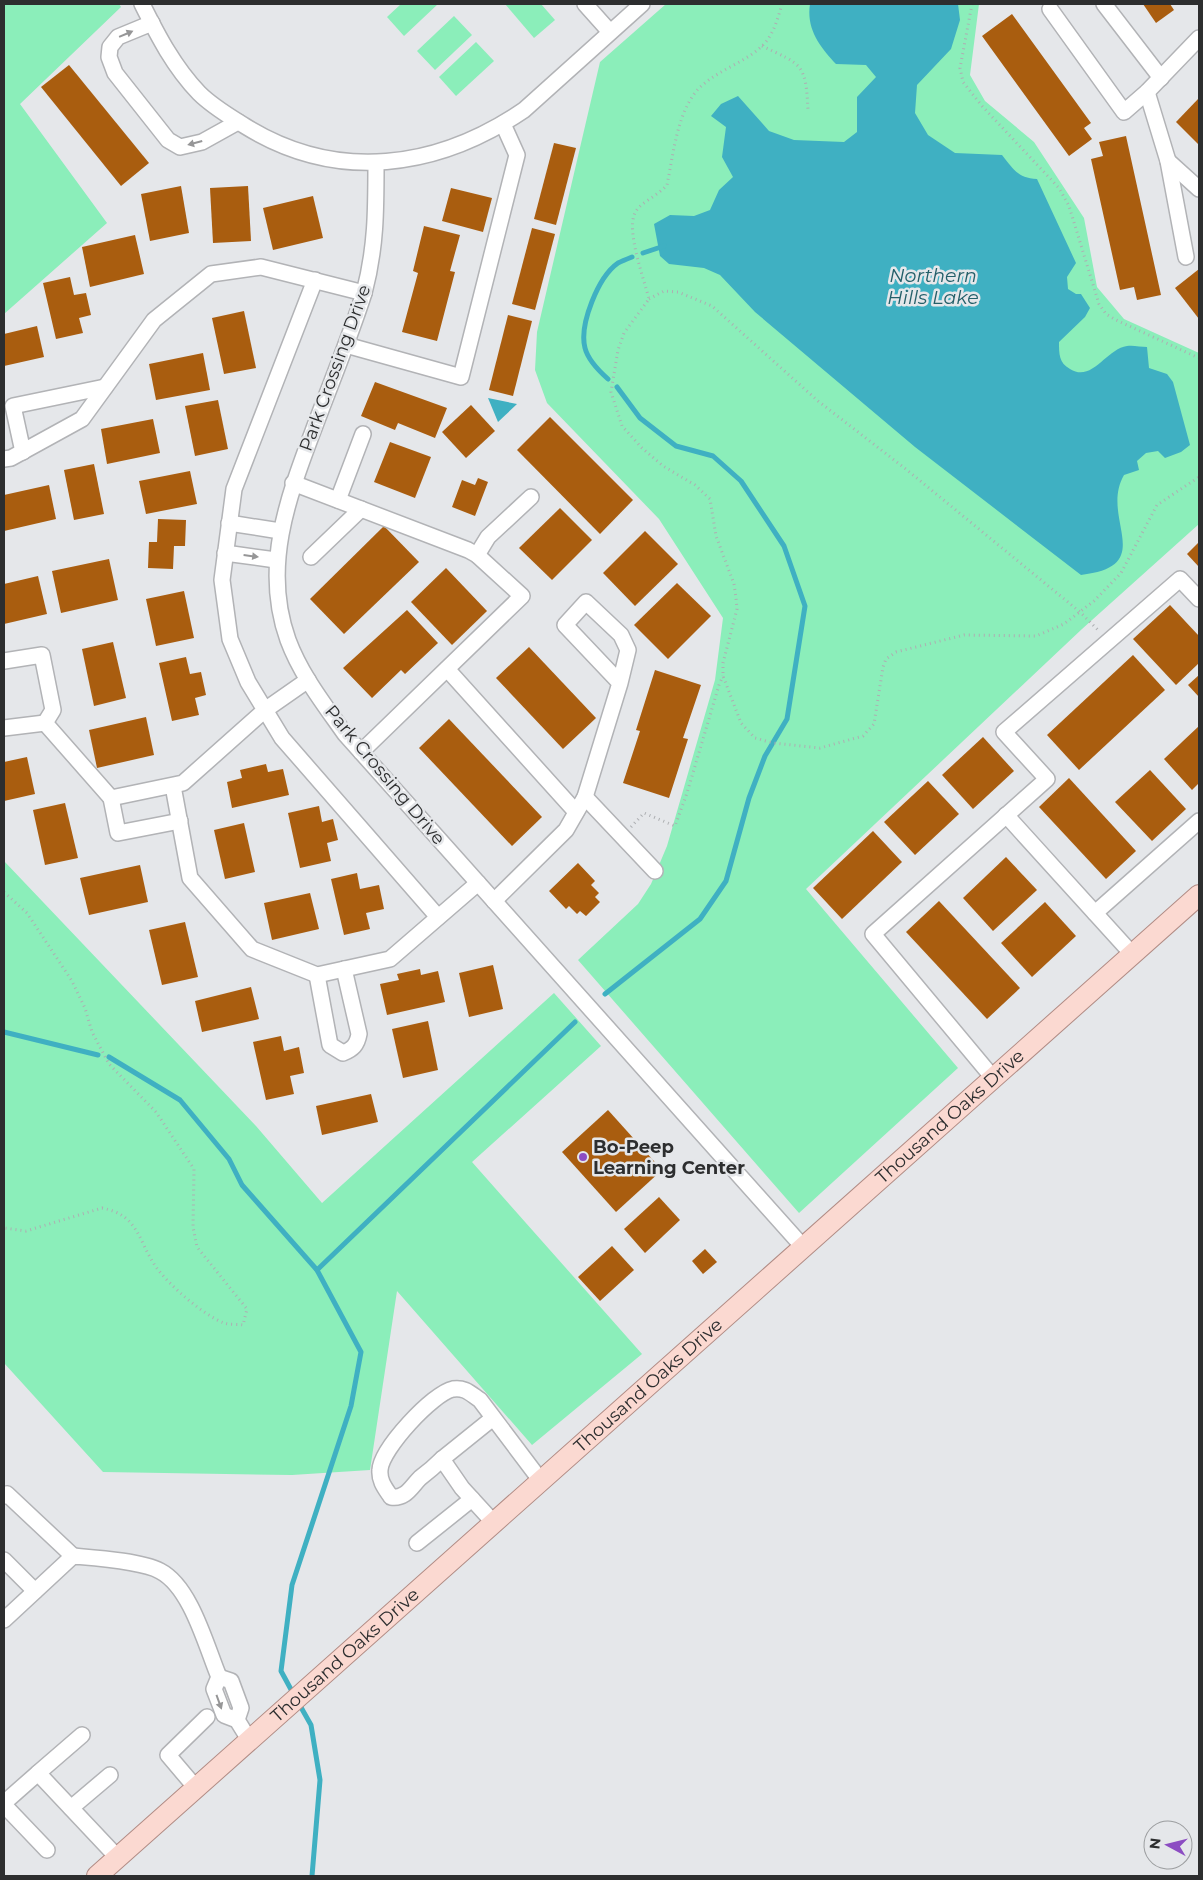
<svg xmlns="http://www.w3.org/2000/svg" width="1203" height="1880" font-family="Montserrat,sans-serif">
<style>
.green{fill:#8beeba}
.water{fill:#3fb0c2}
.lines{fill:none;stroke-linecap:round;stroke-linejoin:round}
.stream{stroke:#3fb0c2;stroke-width:5}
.building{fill:#a95d0f}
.minor-casing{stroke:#b2b3b6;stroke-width:18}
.major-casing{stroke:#b18c85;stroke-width:22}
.path{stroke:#adafb2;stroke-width:3;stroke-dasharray:1 4;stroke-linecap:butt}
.minor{stroke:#fff;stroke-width:15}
.major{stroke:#fbd9d1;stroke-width:20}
.oneway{fill:#969697}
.poi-dot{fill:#8c4dc2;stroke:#e5e7ea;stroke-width:2}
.labels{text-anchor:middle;stroke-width:5;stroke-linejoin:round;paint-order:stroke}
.street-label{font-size:18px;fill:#2d2e2f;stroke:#e5e7ea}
.poi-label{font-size:18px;font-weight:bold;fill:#2d2e2f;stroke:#e5e7ea;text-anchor:start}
.water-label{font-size:19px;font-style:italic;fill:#235f69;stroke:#e5e7ea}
</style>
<rect width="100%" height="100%" fill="#e5e7ea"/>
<g class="green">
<path d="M4 4H119L121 7 20 104 107 223 4 314Z"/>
<path d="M401 4H438L404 36 387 17Z"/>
<path d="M505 4H541L555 20 534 38Z"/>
<path d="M666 4H979L970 75 985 101 1034 142 1084 218 1097 287 1124 319 1199 353V524L1082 629 806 889 958 1068 799 1213 578 960 638 904 651 884 667 846 715 680 723 618 659 519 547 403 535 370 537 332 600 62Z"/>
<path d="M454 16 472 35 435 70 417 51Z"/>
<path d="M476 42 494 61 456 96 439 77Z"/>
<path d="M4 861 256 1126 322 1203 554 993 601 1046 472 1162 642 1354 532 1445 397 1291 370 1470 292 1475 103 1472 4 1363Z"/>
</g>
<g class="water">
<path d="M810 4H958L960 20 951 49 917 85 915 113 928 135 955 153 1002 155C1014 170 1018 178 1037 179L1076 263 1067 277 1068 289 1076 294H1081L1090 308 1085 317 1059 342C1059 354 1059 363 1070 369 1092 383 1106 349 1127 346 1133 345 1141 347 1147 347L1149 368 1167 374 1173 382 1190 445 1181 452 1165 458 1158 451 1146 453 1137 461 1139 470 1124 475C1099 518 1159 566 1081 575L915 447 755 312 720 275 704 268 669 264 660 256 654 224 670 215 694 216 710 210 719 190 733 177 722 157 726 127 711 116 721 104 738 96 769 131 794 140 844 142 857 132V97L876 77 866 65 836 64C820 47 806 29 810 4Z"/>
<path d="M488 398 517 404 498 422Z"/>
</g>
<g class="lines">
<g class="stream">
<path d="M643 253 664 246"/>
<path d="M608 379C599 371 588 360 585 348 579 325 598 277 618 263 622 261 627 259 632 257"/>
<path d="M605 994 700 919 726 881 749 798 765 756 787 719 805 606 784 546 741 481 713 456 676 446 640 418 617 387"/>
<path d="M4 1032 98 1055"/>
<path d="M109 1057 180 1100 229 1159 242 1185 317 1270 361 1352 351 1406 292 1585 281 1671 294 1695"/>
<path d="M317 1270 575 1022"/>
<path d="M298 1702 311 1725 320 1780 312 1876"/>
</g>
</g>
<g class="building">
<path d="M1143 4H1170L1174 10 1156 23Z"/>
<path d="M1012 14 1091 123 1084 128 1092 139 1069 156 982 36Z"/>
<path d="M69 65 149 163 121 186 41 87Z"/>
<path d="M1199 98V145L1176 122Z"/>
<path d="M1126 136 1161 295 1137 300 1134 287 1120 290 1091 159 1103 156 1099 142Z"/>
<path d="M554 143 576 148 556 225 534 219Z"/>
<path d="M181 186 189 233 150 241 141 194Z"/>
<path d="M248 186 251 241 213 243 210 188Z"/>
<path d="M451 188 492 198 483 232 442 221Z"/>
<path d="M313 196 323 238 273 250 263 208Z"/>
<path d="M424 226 460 235 450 271 455 272 437 341 402 332 418 273 413 271Z"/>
<path d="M532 228 555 234 535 310 512 304Z"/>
<path d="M135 235 144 274 90 287 82 247Z"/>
<path d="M1199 269V319L1175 288Z"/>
<path d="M70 277 74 295 86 293 91 315 79 318 83 333 56 339 43 283Z"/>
<path d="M244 311 256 368 224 374 212 318Z"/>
<path d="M508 315 532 321 513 396 489 390Z"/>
<path d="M37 326 44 357 4 366V334Z"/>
<path d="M203 353 210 390 156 400 149 364Z"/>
<path d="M375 382 447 408 435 438 398 423 395 430 361 416Z"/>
<path d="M218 400 228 449 195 456 185 406Z"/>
<path d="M471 405 495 431 466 458 442 432Z"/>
<path d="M550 417 633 500 600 534 517 450Z"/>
<path d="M153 419 160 453 107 464 101 429Z"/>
<path d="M390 442 431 457 415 498 374 482Z"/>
<path d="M94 464 104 514 74 520 64 470Z"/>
<path d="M190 471 197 504 146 514 139 481Z"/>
<path d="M478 478 488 482 475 516 452 507 462 480 475 485Z"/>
<path d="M49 485 56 519 4 531V495Z"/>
<path d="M560 508 592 540 552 580 519 548Z"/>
<path d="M158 519 186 520 185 546H174L173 569 148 568 149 542H157Z"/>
<path d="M384 526 419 562 344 634 310 599Z"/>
<path d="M645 531 678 564 635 606 603 573Z"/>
<path d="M1199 542V567L1187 554Z"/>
<path d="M109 559 118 600 61 613 52 571Z"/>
<path d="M446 568 487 611 452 645 411 602Z"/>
<path d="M38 576 47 614 4 624V584Z"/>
<path d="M677 583 711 616 668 659 634 625Z"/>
<path d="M184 591 194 638 156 646 146 599Z"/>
<path d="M1170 605 1199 636V663L1176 685 1133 639Z"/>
<path d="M407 610 438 643 405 674 401 670 372 698 343 668Z"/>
<path d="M113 642 126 698 94 706 82 649Z"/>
<path d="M529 647 596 718 563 749 496 678Z"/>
<path d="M1133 655 1165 690 1079 770 1047 735Z"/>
<path d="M186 657 190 674 201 672 206 695 195 698 199 715 172 721 159 663Z"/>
<path d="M655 670 701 685 683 738 688 739 669 798 623 783 640 731 636 730Z"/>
<path d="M1199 675V697L1188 685Z"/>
<path d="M146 717 154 755 97 768 89 730Z"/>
<path d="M449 719 542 817 512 846 419 748Z"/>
<path d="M1199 726V783L1192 790 1164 759Z"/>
<path d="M983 737 1014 771 973 809 942 775Z"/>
<path d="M27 757 35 794 4 801V762Z"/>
<path d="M266 764 268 772 283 769 289 795 232 808 227 782 242 778 240 770Z"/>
<path d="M1150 770 1186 809 1152 841 1115 802Z"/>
<path d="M1069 778 1136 851 1106 879 1039 807Z"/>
<path d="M928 781 959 814 915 855 884 822Z"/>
<path d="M65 803 78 858 45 865 33 810Z"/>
<path d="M319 806 322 822 333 819 338 840 327 843 331 861 300 868 288 813Z"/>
<path d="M244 823 255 872 225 879 214 830Z"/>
<path d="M873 831 902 862 842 919 813 888Z"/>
<path d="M1006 857 1037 890 993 931 963 898Z"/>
<path d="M578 863 595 881 591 885 599 893 595 897 600 902 586 916 580 911 577 914 569 906 566 909 549 891Z"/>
<path d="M140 865 148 902 89 915 80 878Z"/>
<path d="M357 873 360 889 379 885 384 909 366 913 370 929 344 935 331 879Z"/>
<path d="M310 893 319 929 272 940 264 903Z"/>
<path d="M939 901 1020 988 987 1019 906 932Z"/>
<path d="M1045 902 1076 936 1032 977 1001 943Z"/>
<path d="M185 922 198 977 162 985 149 930Z"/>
<path d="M493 965 503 1009 469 1017 459 973Z"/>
<path d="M420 969 421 975 438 971 445 1002 387 1015 380 984 399 980 397 974Z"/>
<path d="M251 987 259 1019 202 1032 195 1001Z"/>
<path d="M428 1021 438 1070 403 1078 392 1029Z"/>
<path d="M281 1036 284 1051 299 1047 304 1073 290 1076 294 1094 266 1100 253 1042Z"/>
<path d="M371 1094 378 1122 322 1135 316 1106Z"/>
<path d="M608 1110 662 1170 616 1212 562 1152Z"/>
<path d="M659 1197 680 1220 645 1253 624 1229Z"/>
<path d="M612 1246 634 1270 600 1301 578 1277Z"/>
<path d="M705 1249 717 1262 703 1274 692 1261Z"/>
</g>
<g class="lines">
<defs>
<g id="minor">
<path d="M142 4C158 36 174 67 199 93 213 107 229 116 245 126 337 183 437 169 524 110L642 4"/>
<path d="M585 4 610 32"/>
<path d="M1104 4 1161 78"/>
<path d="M1050 9 1124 112 1147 92 1199 38"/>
<path d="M152 23 118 37 110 47 109 57 115 73 168 140 180 147 202 142 238 122"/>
<path d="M1147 92 1168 161 1186 257"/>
<path d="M1168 161 1199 189"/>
<path d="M376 164C376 210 376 248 364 293 349 340 330 385 313 431 287 500 262 568 288 640 301 675 324 704 345 734L804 1248"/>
<path d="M315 280 234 489 222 580 230 639 248 682 282 738 438 917"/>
<path d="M346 345 461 377 517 155 503 124"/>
<path d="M23 452 13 406 105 387"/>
<path d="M4 459 11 458 82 419 154 320 211 274 261 267 364 293"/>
<path d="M293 483 468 550 477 555 522 596 361 752"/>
<path d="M338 500 363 434"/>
<path d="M229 523 280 531"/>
<path d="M225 553 276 560"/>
<path d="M477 555 488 537 531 497"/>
<path d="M311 557 361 509"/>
<path d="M4 661 42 655 53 710 45 723"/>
<path d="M447 669 576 812"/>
<path d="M45 723 111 798 183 783 265 710 308 680"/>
<path d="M4 728 45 723"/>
<path d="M173 786 190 878 252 949 317 975 390 959 478 883"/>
<path d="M585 797 655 871"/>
<path d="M111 798 118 833 180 821"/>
<path d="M1006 815 1133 955"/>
<path d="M494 901 566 830 585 797 620 683 565 625 586 602 621 635 628 650 620 683"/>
<path d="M1095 913 1199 821"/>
<path d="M317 975 330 1045 343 1053C353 1049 357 1045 359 1034L344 969"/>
<path d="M994 1079 873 934 1047 779 1004 732 1180 579 1199 599"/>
<path d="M442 1459 493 1418"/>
<path d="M4 1496 7 1494 73 1556"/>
<path d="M494 1523 462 1488 442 1459C435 1466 428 1472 420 1478 411 1487 406 1499 391 1497 385 1488 379 1481 380 1470 381 1449 433 1393 453 1389 465 1387 471 1394 480 1400L541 1481"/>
<path d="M417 1543 472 1499"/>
<path d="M4 1560 35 1591"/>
<path d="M4 1620 73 1556C95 1558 141 1561 160 1571 191 1587 206 1646 219 1677L214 1689 224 1715 237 1720 250 1741"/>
<path d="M219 1677 231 1681 241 1708 237 1720"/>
<path d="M82 1735 38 1773 118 1858"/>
<path d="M196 1788 168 1755 207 1717"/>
<path d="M4 1803 38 1773"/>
<path d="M4 1805 47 1850"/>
<path d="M71 1808 110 1775"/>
</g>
<g id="major">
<path id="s1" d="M97 1876 1199 895"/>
</g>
</defs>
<use href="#minor" class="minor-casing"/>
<use href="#major" class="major-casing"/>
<g class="path">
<path d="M782 4C779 14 776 26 770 36 754 63 710 69 692 97 676 122 673 156 667 185 658 196 639 203 635 213 626 231 644 279 649 299L624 333 618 350 611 392 622 426 642 448 663 466 695 485 710 499 716 536 734 584 736 598 737 609 723 663V676L741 723 755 738 773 743 820 748 863 736 874 724 883 667 886 659 896 652 964 635 1036 636 1064 624 1094 601 1121 573 1157 505 1199 477"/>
<path d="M972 4 960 68 963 82 982 106 1059 188 1069 206 1099 304 1106 314 1116 320 1199 358"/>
<path d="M762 46C802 65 806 63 808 111"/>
<path d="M649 299 664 291 678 292 712 306 818 401 907 470 1080 612 1098 630"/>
<path d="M631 827 644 813 675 826 687 793 719 685 723 676"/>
<path d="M4 892 27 913 72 981 85 1008 92 1032 109 1064 156 1112 194 1169 193 1227 197 1247 247 1309 243 1325C237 1324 229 1325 224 1323 203 1315 169 1285 156 1267 138 1241 139 1215 102 1208L26 1231 4 1228"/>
</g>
<use href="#minor" class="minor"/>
<use href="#major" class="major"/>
</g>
<defs><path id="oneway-solid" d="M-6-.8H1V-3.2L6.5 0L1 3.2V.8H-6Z" transform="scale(1.25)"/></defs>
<g class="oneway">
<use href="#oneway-solid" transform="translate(126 34) rotate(-23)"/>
<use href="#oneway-solid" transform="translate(195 143) rotate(165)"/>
<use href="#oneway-solid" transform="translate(251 556) rotate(7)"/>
<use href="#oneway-solid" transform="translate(219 1702) rotate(70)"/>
</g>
<circle class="poi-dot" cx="583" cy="1157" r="5"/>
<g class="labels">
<g class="street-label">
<text transform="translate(335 368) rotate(-70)" y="6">Park Crossing Drive</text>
<text transform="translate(385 775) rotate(50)" y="6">Park Crossing Drive</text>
<text dy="6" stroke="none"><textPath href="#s1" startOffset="1142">Thousand Oaks Drive</textPath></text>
<text dy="6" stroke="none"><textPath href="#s1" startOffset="738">Thousand Oaks Drive</textPath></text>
<text dy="6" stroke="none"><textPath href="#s1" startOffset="332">Thousand Oaks Drive</textPath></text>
</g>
<g class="poi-label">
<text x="593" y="1153">Bo-Peep<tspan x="593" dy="21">Learning Center</tspan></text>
</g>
<g class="water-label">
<text x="933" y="282">Northern<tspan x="933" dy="22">Hills Lake</tspan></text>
</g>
</g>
<rect width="1203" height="1880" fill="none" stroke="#2d2e2f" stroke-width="10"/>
<g transform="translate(1168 1845) rotate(277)"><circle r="24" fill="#e5e7ea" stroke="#9b9d9f"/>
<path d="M0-4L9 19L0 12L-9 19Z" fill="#8c4dc2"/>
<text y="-8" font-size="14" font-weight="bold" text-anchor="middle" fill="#2d2e2f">N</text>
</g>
</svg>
